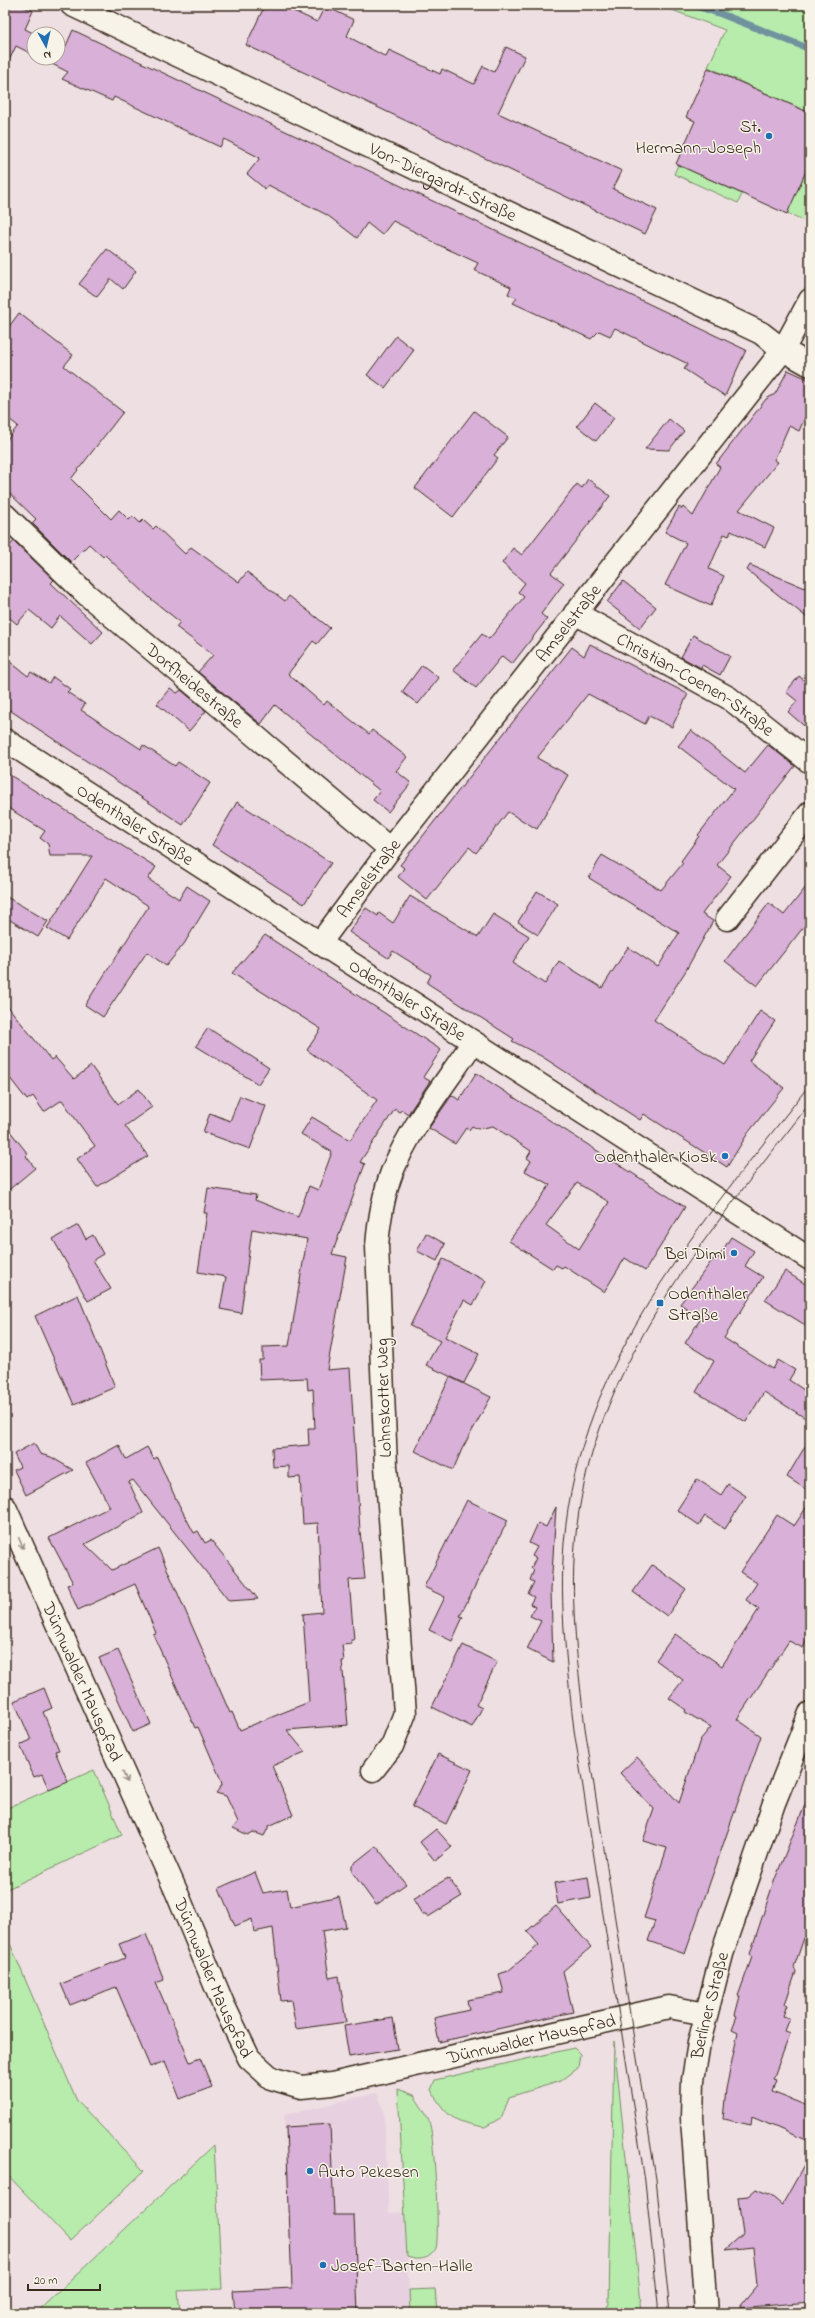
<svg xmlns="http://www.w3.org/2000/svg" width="815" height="2318" font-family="'Indie Flower',sans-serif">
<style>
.built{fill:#e7d1e0}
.green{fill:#b8ecad;stroke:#7a8b66}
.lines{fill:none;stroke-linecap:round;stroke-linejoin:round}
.stream{stroke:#6f929e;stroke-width:7}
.building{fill:#d8b0d8;stroke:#3b2a1e;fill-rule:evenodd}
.street-casing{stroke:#3b2a1e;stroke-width:25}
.secondary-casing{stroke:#3b2a1e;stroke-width:25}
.street{stroke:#f7f3e8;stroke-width:22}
.secondary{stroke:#f7f3e8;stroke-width:22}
.tram{stroke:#3b2a1e;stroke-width:1}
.oneway{stroke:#998e83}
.poi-dot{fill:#1f6fb2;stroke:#f7f3e8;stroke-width:1.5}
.labels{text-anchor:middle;stroke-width:3;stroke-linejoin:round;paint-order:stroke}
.poi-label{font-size:18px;fill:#3b2a1e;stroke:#f7f3e8;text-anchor:end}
.street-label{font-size:18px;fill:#3b2a1e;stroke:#f7f3e8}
</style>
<rect width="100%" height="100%" fill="#eedfe3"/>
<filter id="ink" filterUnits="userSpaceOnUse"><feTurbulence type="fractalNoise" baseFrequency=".025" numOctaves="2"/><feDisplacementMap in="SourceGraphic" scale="8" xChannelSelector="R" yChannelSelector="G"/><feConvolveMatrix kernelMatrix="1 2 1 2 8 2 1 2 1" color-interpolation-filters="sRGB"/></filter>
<g filter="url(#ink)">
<path class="built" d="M377 2093 384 2112 389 2213 405 2212 410 2313H293L284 2115Z"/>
<g class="green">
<path d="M659 5H810V113L708 67 725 30Z"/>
<path d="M678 165 742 194 738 203 674 174Z"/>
<path d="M806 171 810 173V223L787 213Z"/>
<path d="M94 1770 122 1835 5 1890V1809Z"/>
<path d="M5 1932 77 2101 144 2171 70 2241 5 2172Z"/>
<path d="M614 2041 642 2313H603L609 2304Z"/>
<path d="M574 2048 580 2054 578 2068 561 2081 509 2097 502 2117 485 2127C453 2122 447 2117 431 2090L435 2080Z"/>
<path d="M398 2089 414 2095C419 2104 428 2115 430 2125 434 2139 440 2237 436 2248 430 2260 418 2261 407 2257Z"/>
<path d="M214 2145 222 2289 178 2291 180 2313H36Z"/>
<path d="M435 2289 437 2313H410L409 2290Z"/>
</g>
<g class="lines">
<path class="stream" d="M693 5 721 14 810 49"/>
</g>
<g class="building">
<path d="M5 5H20L33 11 25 29 35 34 34 55 16 46 5 69Z"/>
<path d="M265 5H281L317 22 325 6 354 20 347 36 386 57 389 50 440 74 442 69 474 84 483 66 494 72 506 47 525 56 498 113 622 171 613 189 657 210 645 234 246 45Z"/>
<path d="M73 30 746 350 725 396 684 369 688 364 615 328 610 336 599 331 591 339 513 303 517 298 508 294 511 287 474 270 478 263 428 240 429 239 393 221 382 235 367 223 357 238 327 215 268 185 265 189 247 174 260 158 224 139 220 147 114 97 112 101 62 79 68 72 40 58H58V45L65 48Z"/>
<path d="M708 68 810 113V162L787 214 676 164 695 121 686 117Z"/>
<path d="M107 249 136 271 123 289 111 279 97 297 79 284Z"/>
<path d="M19 313 73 355 64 366 123 412 71 479 111 519 119 510 129 520 133 516 140 523 143 520 153 529 156 526 185 554 191 547 239 582 247 572 285 601 289 596 330 628 317 644 313 641 288 674 324 705 327 701 369 734 372 730 407 757 396 771 411 783 388 812 373 800 380 791 275 705 261 724 198 672 213 655 176 627 180 622 151 599 105 555 103 557 89 544 71 562 32 523 36 519 5 489V442L18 426 5 416V332Z"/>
<path d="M396 336 414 350 385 388 367 375Z"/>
<path d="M788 370 810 380V406L799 431 789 426 774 460 778 462 739 510 774 528 765 547 731 531 729 536 724 534 709 569 724 576 711 606 665 585 686 543 665 532 679 507 682 509 683 507 693 516 720 467 716 464 766 399 775 394Z"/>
<path d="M595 403 614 418 596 441 577 426Z"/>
<path d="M474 411 508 437 494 455 498 458 453 517 415 488Z"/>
<path d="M669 419 684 431 669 450 645 449Z"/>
<path d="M588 479 610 496 551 573 564 583 541 614 547 619 512 664 502 656 476 688 453 670 482 634 489 639 524 597 518 592 525 583 502 563 513 548 522 555 577 484 582 488Z"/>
<path d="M14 541 54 580 51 583 103 632 92 644 60 616 51 628 29 610 17 624 5 614V551Z"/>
<path d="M750 565 810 590V620L747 570Z"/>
<path d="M623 581 656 607 640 628 607 602Z"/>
<path d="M693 635 730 656 720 675 702 665 701 668 681 657Z"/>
<path d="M590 644 688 694 672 727 649 716 645 724 588 694 537 758 568 775 537 829 508 812 476 853 469 847 427 900 398 877 404 868 400 865 572 647 584 656Z"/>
<path d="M5 658 28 676 31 672 49 683 53 677 70 689 67 692 85 704 81 710 141 749 143 745 175 766 178 762 210 783 183 825 5 707Z"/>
<path d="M422 665 439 678 418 704 402 692Z"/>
<path d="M799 676 810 685V731L788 712 797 701 786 692Z"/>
<path d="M170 688 177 693 181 690 206 711 189 731 157 704Z"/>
<path d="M691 730 745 773 768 745 795 766 717 865 731 876 702 914 713 921 685 972 654 1020 725 1065 760 1011 775 1021 749 1061 784 1088 748 1133 727 1167 644 1114 640 1120 541 1056 512 1041 514 1039 427 983 431 975 393 951 388 958 349 932 366 908 378 916 379 913 393 923 410 896 478 937 493 914 529 936 513 963 545 984 559 961 602 988 628 947 658 967 679 933 589 878 602 855 661 890 683 863 681 861 699 836 698 835 734 789 678 746Z"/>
<path d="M5 772 156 867 148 879 179 899 187 886 210 901 184 944 166 966 147 952 103 1017 85 1005 148 907 147 905 106 878 67 940 47 928 92 856H50L48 844 40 838 45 831 5 806Z"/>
<path d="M237 802 331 863 304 904 212 845Z"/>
<path d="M810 882V919L757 986 725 961 769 903 784 915Z"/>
<path d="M537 891 558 904 538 935 518 922Z"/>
<path d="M5 896 48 921 38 937 5 917Z"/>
<path d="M265 935 441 1050 423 1077 430 1081 408 1114 402 1110 399 1112 395 1109 360 1162 365 1164 332 1254 347 1257 327 1370 350 1368 360 1531 365 1579 349 1580 354 1640H351L352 1644 342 1645 344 1661H342L348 1725 287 1730 305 1752 272 1766 293 1815 269 1826 264 1836 253 1832 248 1835 233 1828 238 1822 226 1796 216 1793 222 1785 221 1780 198 1727 195 1728 153 1634 156 1633 135 1584 78 1610 67 1585 73 1583 49 1538 110 1507 86 1463 119 1445 126 1459 147 1447 154 1459 157 1457 176 1499 194 1533 198 1531 205 1543 211 1540 258 1599 229 1601 133 1480 129 1482 143 1513 85 1544 112 1570 158 1548 230 1713 232 1712 240 1730 309 1702 303 1614 322 1612 318 1523 303 1524 300 1477 289 1478V1466L273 1467 272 1448 309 1445 308 1428H315L313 1389 308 1390 307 1378 260 1380 259 1360H263V1347L289 1346 307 1239 252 1229 241 1313 220 1309 226 1277 198 1272 207 1213H204L208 1188 256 1195 255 1200 298 1217 309 1186 318 1190 332 1152 301 1134 312 1117 350 1140 377 1100 307 1050 321 1029 232 973Z"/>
<path d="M5 1003 51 1060 55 1057 74 1079 91 1066 118 1104 139 1089 152 1107 125 1126 148 1156 97 1187 77 1159 95 1146 62 1100 44 1112 33 1096 27 1100 5 1072Z"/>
<path d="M208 1028 269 1068 258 1084 196 1046Z"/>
<path d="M476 1073 685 1207 645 1271 625 1258 604 1292 564 1266 562 1268 556 1265 553 1269 509 1241 550 1185 525 1171 531 1161 527 1158 531 1151 493 1126 478 1129 472 1126 469 1130 466 1128 455 1144 429 1128 452 1095 459 1100ZM577 1183 609 1202 579 1249 546 1225Z"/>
<path d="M240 1096 266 1106 250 1149 203 1132 210 1113 230 1121Z"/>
<path d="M5 1125 28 1154 26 1156 35 1168 5 1193Z"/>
<path d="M78 1225 86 1239 93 1235 103 1254 93 1260 111 1289 88 1301 53 1239Z"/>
<path d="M426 1233 445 1244 437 1261 417 1251Z"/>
<path d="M731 1237 754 1251 745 1266 763 1277 724 1338 773 1369 778 1360 795 1370 789 1380 810 1394V1421L764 1392 746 1422 696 1392 714 1361 685 1343 701 1318 680 1304 713 1259 716 1261Z"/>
<path d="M443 1259 486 1281 473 1305 464 1300 445 1337 479 1354 464 1383 426 1365 440 1341 410 1326Z"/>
<path d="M785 1271 810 1287V1328L765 1300Z"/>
<path d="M78 1295 115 1387 74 1405 35 1316Z"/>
<path d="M450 1377 491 1397 462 1449 453 1470 415 1451Z"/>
<path d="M810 1438V1492L787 1477Z"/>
<path d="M34 1443 40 1454 51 1457 73 1470 26 1495 14 1470 20 1467 14 1454Z"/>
<path d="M697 1479 721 1495 728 1484 746 1496 725 1529 705 1516 699 1525 677 1510Z"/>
<path d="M467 1500 508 1520 460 1616 463 1617 452 1641 429 1630 445 1597 424 1587Z"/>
<path d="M810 1502V1633L803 1648 789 1641 737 1719 761 1736 685 1954 648 1941 655 1921 644 1918 667 1848 643 1841 654 1809 620 1773 637 1757 679 1803 700 1740 711 1727 685 1712 686 1710 669 1698 683 1680 656 1660 675 1634 722 1666 759 1609 746 1600 757 1583 740 1572 777 1515 794 1526Z"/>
<path d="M556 1507 551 1590 553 1662 527 1649 541 1621 530 1616 535 1607 530 1604 534 1597 528 1594 534 1582 530 1580 534 1570 531 1568 536 1558 532 1556 537 1547 529 1543 538 1523 546 1527Z"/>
<path d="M652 1565 686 1589 667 1616 633 1592Z"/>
<path d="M463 1645 497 1662 476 1705 482 1708 472 1727 432 1707Z"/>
<path d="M118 1650 151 1724 133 1732 99 1658Z"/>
<path d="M44 1688 52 1708 43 1712 59 1750 55 1751 68 1782 49 1790 42 1774 34 1777 20 1745 31 1740 14 1701Z"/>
<path d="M438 1754 472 1770 446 1824 412 1807Z"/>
<path d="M809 1795 810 1941 804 1938 794 1967 796 1972 785 2004 787 2005 783 2016 789 2018 784 2031 790 2034 773 2079 776 2080 772 2092 810 2107V2142L752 2117 751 2125 723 2119 726 2089 738 2032 732 2029 737 2016 735 2015 740 1996H738L752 1957 750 1954 773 1884Z"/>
<path d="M436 1829 452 1847 435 1861 420 1842Z"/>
<path d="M376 1846 406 1884 376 1905 352 1872V1865Z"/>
<path d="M255 1872 263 1893 287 1889 290 1907 339 1896 346 1927 322 1931 329 1978 339 1976 346 2022 296 2029 291 2000 281 2001 273 1928 254 1932 252 1919 235 1926 219 1888Z"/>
<path d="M588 1877 591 1898 558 1904 554 1883Z"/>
<path d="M448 1878 462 1896 428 1917 426 1914H422L413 1899Z"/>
<path d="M556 1906 591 1947 563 1971 573 2012 439 2042 434 2018 469 2010 467 2000 504 1993 499 1974 508 1971 539 1945 527 1931Z"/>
<path d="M146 1934 164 1980 156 1983 190 2062 200 2058 212 2087 180 2099 165 2061 150 2067 116 1987 70 2005 61 1984 125 1958 119 1944Z"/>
<path d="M393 2018 398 2049 349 2057 344 2026Z"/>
<path d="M330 2124 334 2215H354L358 2313H235L233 2291 292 2288 286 2127Z"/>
<path d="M810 2155V2302L738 2308 757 2285 753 2247 725 2250 743 2234 738 2197 748 2196 756 2189 770 2195 782 2205Z"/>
</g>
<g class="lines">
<defs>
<g id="street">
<path id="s1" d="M72 5 761 333 783 350 810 365"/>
<path id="s2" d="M5 515 86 594 390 849"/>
<path id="s3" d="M575 613 729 698 810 762"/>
<path d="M727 919 810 813"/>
<path id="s4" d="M320 943 390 849 783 350 810 300"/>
<path id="s5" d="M5 1507 177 1893 223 2004 249 2058 271 2078 301 2087 332 2084 669 2007 706 2014"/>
<path d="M373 1770 392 1746 405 1713 386 1466 377 1246C379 1221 383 1196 392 1172 411 1125 446 1083 473 1042"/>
</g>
<g id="secondary">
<path id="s6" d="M5 740 810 1259"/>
<path id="s7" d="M706 2313 692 2118 693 2080 699 2043 722 1954 774 1803 810 1713"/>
</g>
</defs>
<use href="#street" class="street-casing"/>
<use href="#secondary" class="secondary-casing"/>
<use href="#street" class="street"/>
<use href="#secondary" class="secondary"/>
<g class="tram">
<path d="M659 2313 645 2181 574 1730C567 1667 559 1606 564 1543 579 1359 702 1224 810 1084"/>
<path d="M670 2313 656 2179 585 1728C578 1667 570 1606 575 1544 590 1366 706 1238 810 1103"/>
</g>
</g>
<defs><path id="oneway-shaft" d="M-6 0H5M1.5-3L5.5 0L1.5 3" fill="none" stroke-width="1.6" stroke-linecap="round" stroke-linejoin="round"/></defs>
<g class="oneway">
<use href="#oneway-shaft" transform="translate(21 1543) rotate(66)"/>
<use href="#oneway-shaft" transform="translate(125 1777) rotate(66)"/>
</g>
</g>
<g class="poi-dot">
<circle cx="769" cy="136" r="4"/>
<circle cx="725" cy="1156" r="4"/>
<circle cx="734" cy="1253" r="4"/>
<rect x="656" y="1299" width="8" height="8" rx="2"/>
<circle cx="310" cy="2171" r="4"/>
<circle cx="323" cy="2265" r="4"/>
</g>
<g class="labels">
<g class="poi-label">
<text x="761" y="132">St.<tspan x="761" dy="21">Hermann-Joseph</tspan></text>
<text x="717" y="1162">Odenthaler Kiosk</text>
<text x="726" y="1259">Bei Dimi</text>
<text x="668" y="1299" text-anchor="start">Odenthaler<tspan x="668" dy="21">Straße</tspan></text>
<text x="318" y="2177" text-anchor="start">Auto Pekesen</text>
<text x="331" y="2271" text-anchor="start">Josef-Barten-Halle</text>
</g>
<g class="street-label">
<text dy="6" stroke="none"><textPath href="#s1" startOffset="411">Von-Diergardt-Straße</textPath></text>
<text dy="6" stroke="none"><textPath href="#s4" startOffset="405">Amselstraße</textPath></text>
<text dy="6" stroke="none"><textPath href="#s2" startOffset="255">Dorfheidestraße</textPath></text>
<text dy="6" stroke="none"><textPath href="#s3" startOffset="140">Christian-Coenen-Straße</textPath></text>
<text dy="6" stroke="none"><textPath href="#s6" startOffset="155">Odenthaler Straße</textPath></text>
<text dy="6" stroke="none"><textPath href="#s4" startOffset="81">Amselstraße</textPath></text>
<text dy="6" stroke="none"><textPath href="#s6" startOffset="479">Odenthaler Straße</textPath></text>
<text transform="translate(383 1398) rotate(-92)" y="6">Lohnskotter Weg</text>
<text dy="6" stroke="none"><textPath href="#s5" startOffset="191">Dünnwalder Mauspfad</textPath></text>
<text dy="6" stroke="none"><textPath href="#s5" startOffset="515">Dünnwalder Mauspfad</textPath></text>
<text dy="6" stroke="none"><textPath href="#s7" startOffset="310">Berliner Straße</textPath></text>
<text dy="6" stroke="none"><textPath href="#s5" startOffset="899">Dünnwalder Mauspfad</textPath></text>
</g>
</g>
<rect width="815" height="2318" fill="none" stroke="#f7f3e8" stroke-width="20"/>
<rect x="10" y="10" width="795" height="2298" fill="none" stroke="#3b2a1e" stroke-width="1.5" filter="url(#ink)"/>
<g transform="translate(46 46) rotate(172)"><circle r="19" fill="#f7f3e8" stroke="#aca397"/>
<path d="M0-3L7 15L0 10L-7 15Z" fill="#1f6fb2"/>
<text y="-6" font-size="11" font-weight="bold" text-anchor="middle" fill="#3b2a1e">N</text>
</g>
<path d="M28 2284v6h72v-6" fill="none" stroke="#3b2a1e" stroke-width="2"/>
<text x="34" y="2284" font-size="12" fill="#3b2a1e" stroke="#f7f3e8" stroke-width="3" paint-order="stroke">20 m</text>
</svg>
